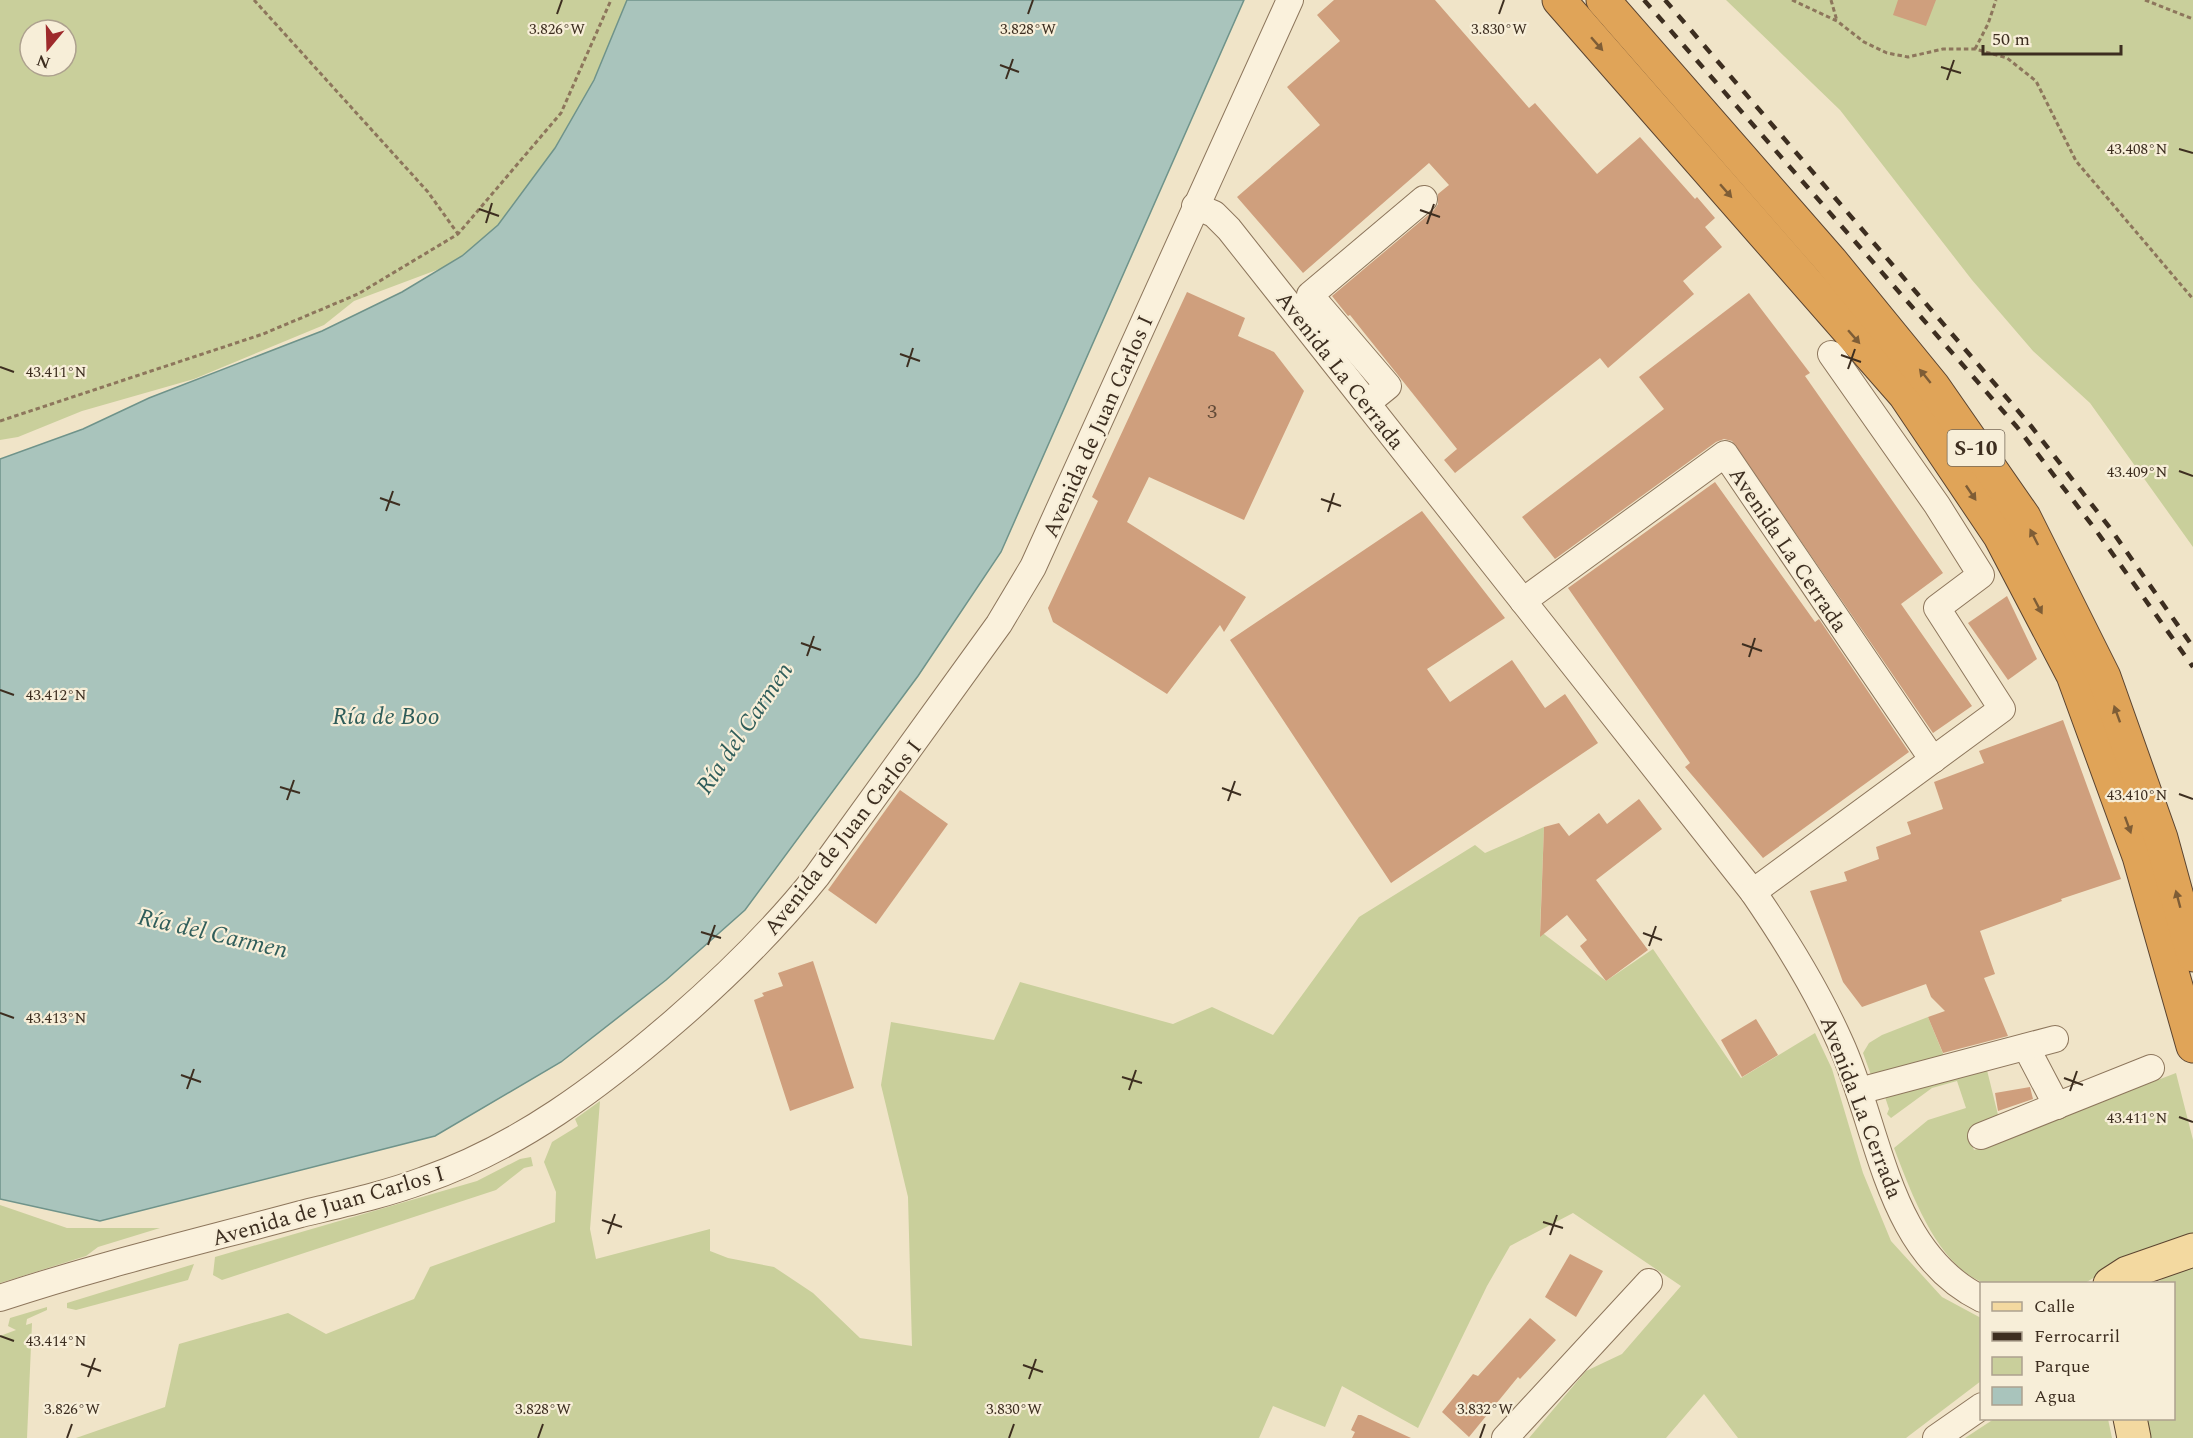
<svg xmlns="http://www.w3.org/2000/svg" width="2193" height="1438" font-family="Spectral,serif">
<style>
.green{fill:#c9cf9b;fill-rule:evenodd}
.water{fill:#a9c4bc;stroke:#6f938a;stroke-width:1.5}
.building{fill:#cf9f7d}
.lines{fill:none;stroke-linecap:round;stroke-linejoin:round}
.minor-casing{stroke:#8d765c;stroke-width:28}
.major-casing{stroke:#5b4430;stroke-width:35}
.highway-casing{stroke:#5b4430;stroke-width:35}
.path{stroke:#8d765c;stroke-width:3;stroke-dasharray:4.5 3;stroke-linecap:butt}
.minor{stroke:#faf1dc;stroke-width:26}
.major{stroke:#f3d9a0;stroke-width:33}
.highway{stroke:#e0a458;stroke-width:33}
.rail{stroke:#3d2e20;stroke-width:4.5;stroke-dasharray:10 10;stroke-linecap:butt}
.oneway{fill:#7e5d36}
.ticks{fill:none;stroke:#3d2e20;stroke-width:2}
.labels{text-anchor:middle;stroke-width:4.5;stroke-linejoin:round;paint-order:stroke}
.number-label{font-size:20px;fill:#624a37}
.shield{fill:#f7eed8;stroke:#756857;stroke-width:1.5}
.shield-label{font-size:21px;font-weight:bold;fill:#3d2e20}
.street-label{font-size:22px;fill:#3d2e20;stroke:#f7eed8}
.water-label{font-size:24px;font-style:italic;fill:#2f5d5a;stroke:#f7eed8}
.ticks-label{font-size:15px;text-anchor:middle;fill:#3d2e20;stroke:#f7eed8;stroke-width:4.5;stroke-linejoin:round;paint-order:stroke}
</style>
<rect width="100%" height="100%" fill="#f0e4c8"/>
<g class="green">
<path d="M0 0H627L594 80 555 148 498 225 462 256 442 268 354 301 324 325 194 379 82 411 18 437 0 440ZM30 30H66V66H30Z"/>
<path d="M1726 0H2193V547L2090 403 2033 351 1972 280 1840 110Z"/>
<path d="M1544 827 1540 931 1606 981 1653 949 1741 1078 1815 1033 1832 1069 1863 1173 1891 1241 1942 1297 1981 1318V1381L1906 1438H1738L1704 1394 1666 1438H1529L1586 1371 1622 1354 1681 1286 1573 1213 1510 1246 1487 1286 1418 1428 1342 1386 1325 1427 1273 1406 1259 1438H76L165 1407 179 1344 288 1313 326 1334 414 1299 430 1267 555 1222 556 1192 544 1162 552 1142 578 1126 575 1119 600 1101 590 1229 596 1259 710 1229V1251L728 1258 774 1267 813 1293 860 1338 912 1346 908 1197 881 1085 891 1022 994 1040 1020 982 1173 1024 1212 1007 1273 1035 1359 917 1475 845 1485 853Z"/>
<path d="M1928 1017 1946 1061 1871 1075 1863 1053 1869 1043 1882 1035Z"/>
<path d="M1985 1062 2000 1123 1968 1135 1974 1150 2176 1073 2193 1140V1235L2120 1262 2085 1283 1987 1284C1938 1269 1911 1192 1894 1148L1928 1120 1966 1108 1957 1081 1932 1088 1891 1118 1887 1114 1889 1109 1885 1097Z"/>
<path d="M531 1157 533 1166 524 1168 496 1190 222 1280 213 1275 215 1257 477 1181 520 1159Z"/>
<path d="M0 1205 67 1228H160L98 1247 86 1256 0 1283Z"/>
<path d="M194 1264 188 1280 76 1310 67 1308V1303Z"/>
<path d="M2193 1266V1438H2148L2143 1419 2174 1418V1284L2156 1283 2172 1273Z"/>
<path d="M47 1307V1310L27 1319 26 1325 32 1323 27 1438H0V1336L16 1330 8 1326 10 1318Z"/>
<path d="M1994 1419H2108L2112 1438H1965Z"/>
</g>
<path class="water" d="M627 0H1244L1001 552 918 676 745 910 666 980 561 1062 435 1136 100 1221 0 1199V459L83 429 149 398 322 331 402 292 462 256 498 225 555 148 594 80Z"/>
<g class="building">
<path d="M1334 0H1435L1529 108 1535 103 1597 174 1640 137 1695 199 1697 197 1715 218 1705 227 1722 247 1683 281 1694 294 1608 368 1600 358 1455 473 1444 460 1457 449 1350 315 1348 316 1332 296 1434 210 1438 204V194L1449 185 1429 163 1303 273 1237 197 1320 125 1287 87 1340 41 1317 15Z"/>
<path d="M1898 0H1936L1926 26 1893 15Z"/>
<path d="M1187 292 1245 318 1238 336 1274 352 1304 391 1244 520 1149 477 1127 522 1246 597 1224 632 1220 625 1167 694 1053 622 1048 608 1098 501 1092 497Z"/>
<path d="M1749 293 1810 373 1805 376 1943 573 1901 604 1972 706 1933 733 1732 441 1724 439 1716 442 1555 559 1522 517 1664 409 1639 377Z"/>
<path d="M1715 482 1815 622 1819 619 1909 752 1763 858 1685 767 1690 763 1568 588Z"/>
<path d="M1422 511 1505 618 1427 669 1450 702 1512 660 1545 708 1565 694 1598 743 1391 883 1230 640Z"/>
<path d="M2007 596 2037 659 2008 680 1968 623Z"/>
<path d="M2063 720 2121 879 2061 899 2062 901 1980 931 1995 974 1984 978 2008 1036 1943 1053 1928 1017 1945 1011 1931 997 1926 984 1862 1007 1843 982 1810 891 1847 881 1844 872 1879 859 1876 847 1911 834 1907 822 1943 809 1934 782 1984 763 1979 751Z"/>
<path d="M900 790 948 824 876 924 828 890Z"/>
<path d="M1639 799 1662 829 1596 880 1648 950 1606 981 1580 946 1587 940 1567 915 1540 937 1544 827 1559 823 1569 836 1599 813 1607 824Z"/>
<path d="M813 961 854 1088 790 1111 754 1000 764 996 762 993 783 986 778 973Z"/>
<path d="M1756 1019 1778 1055 1742 1077 1721 1040Z"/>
<path d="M2030 1087 2033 1099 1998 1111 1995 1093Z"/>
<path d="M1570 1254 1603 1271 1576 1317 1545 1297Z"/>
<path d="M1530 1318 1556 1340 1520 1379 1518 1377 1469 1437 1442 1412 1473 1374 1478 1376Z"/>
<path d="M1358 1415H1361L1411 1438H1352L1355 1432 1351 1430Z"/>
</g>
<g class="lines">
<defs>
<g id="minor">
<path d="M1195 206 1214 214 1229 229 1753 892C1786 940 1816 988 1840 1042 1880 1128 1886 1252 1982 1299"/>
<path d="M1367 403 1388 386 1310 295 1424 199"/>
<path d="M1523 601 1725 454 1933 760"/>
<path d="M1753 892 2002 709 1937 608 1981 575 1937 505 1831 354"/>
<path d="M2026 1047 2057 1106"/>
<path d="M1859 1091 2055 1039"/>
<path d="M1981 1136 2151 1068"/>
<path d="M0 1298C99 1265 201 1241 301 1214 342 1204 384 1195 424 1180 519 1147 600 1086 675 1021 727 976 774 930 817 876L999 624 1033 567 1290 0"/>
<path d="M1505 1438 1649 1282"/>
<path d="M1936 1438 1982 1406"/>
</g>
<g id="major">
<path d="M2110 1284 2127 1273 2193 1250"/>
<path d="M2130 1418 2134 1438"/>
</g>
<g id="highway">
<path d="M1559 0 1905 395 2000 536 2073 675 2139 856 2193 1046"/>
<path d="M1603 0 1831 261 1933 386 2024 517 2104 677 2161 838 2193 955"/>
</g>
</defs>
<use href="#minor" class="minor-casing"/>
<use href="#major" class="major-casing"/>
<use href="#highway" class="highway-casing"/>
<g class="path">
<path d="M254 0 428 192 458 234"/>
<path d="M1792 0 1837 21 1864 42 1887 53 1908 57 1943 49H1975L2007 58 2036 81 2076 161 2193 299"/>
<path d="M1831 0 1837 21"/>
<path d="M2145 0 2193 19"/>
<path d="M1975 49 1988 24 1996 0"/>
<path d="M0 421 263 334 358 294 458 234 561 113 611 0"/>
</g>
<use href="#minor" class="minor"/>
<use href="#major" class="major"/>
<use href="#highway" class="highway"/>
<g class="rail">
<path d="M1644 0 2017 427 2095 529 2193 667"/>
<path d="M1665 0 2031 426 2110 528 2193 647"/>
</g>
</g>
<defs><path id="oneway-solid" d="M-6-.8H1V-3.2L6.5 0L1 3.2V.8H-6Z" transform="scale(1.5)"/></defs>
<g class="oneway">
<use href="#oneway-solid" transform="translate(1597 44) rotate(49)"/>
<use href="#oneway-solid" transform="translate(1726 191) rotate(49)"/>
<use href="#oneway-solid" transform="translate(1854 337) rotate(49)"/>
<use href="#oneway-solid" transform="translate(1925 376) rotate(-129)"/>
<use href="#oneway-solid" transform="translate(1971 493) rotate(56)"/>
<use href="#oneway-solid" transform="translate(2034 537) rotate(-117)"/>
<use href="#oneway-solid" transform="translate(2038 606) rotate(62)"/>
<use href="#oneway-solid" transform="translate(2117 714) rotate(-110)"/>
<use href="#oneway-solid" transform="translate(2128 825) rotate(70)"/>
<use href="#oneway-solid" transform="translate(2178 899) rotate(-105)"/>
</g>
<path class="ticks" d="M557 14 562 0M1028 14 1033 0M1499 14 1504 0M1000 65 1019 72M1941 67 1961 73M1006 79 1013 59M1947 80 1954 60M2179 149 2193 153M479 209 499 216M1420 210 1440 217M486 223 492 203M1427 224 1434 204M900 354 920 361M1841 355 1861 362M0 367 14 372M907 367 913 348M1848 369 1855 349M2179 471 2193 476M380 498 400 505M1321 499 1341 506M386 511 393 491M1328 512 1334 493M801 643 821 650M1742 644 1762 651M807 656 814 636M1749 657 1755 638M0 690 14 695M280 787 300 793M1222 788 1241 795M2179 794 2193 799M287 800 294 780M1228 801 1235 781M701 932 721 938M1643 933 1662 940M708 945 715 925M1649 946 1656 926M0 1013 14 1018M181 1075 201 1082M1122 1077 1142 1083M2064 1078 2083 1085M187 1089 194 1069M1129 1090 1136 1070M2070 1091 2077 1071M2179 1117 2193 1122M602 1220 622 1227M1543 1222 1563 1228M608 1234 615 1214M1550 1235 1557 1215M0 1336 14 1341M81 1364 101 1371M1023 1365 1043 1372M88 1377 95 1358M1029 1379 1036 1359M67 1438 72 1424M538 1438 543 1424M1009 1438 1014 1424M1480 1438 1485 1424"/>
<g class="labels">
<g class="number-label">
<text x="1212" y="418">3</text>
</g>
<rect class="shield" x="1947.5" y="430" width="57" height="36" rx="4.5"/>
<g class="shield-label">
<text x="1976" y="455">S-10</text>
</g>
<g class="street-label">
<text transform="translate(1341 370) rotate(52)" y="8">Avenida La Cerrada</text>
<text transform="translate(1097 426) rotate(-66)" y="8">Avenida de Juan Carlos I</text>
<text transform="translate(1789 549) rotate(56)" y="8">Avenida La Cerrada</text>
<text transform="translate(842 837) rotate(-52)" y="8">Avenida de Juan Carlos I</text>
<text transform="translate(1862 1107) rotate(69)" y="8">Avenida La Cerrada</text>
<text transform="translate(328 1205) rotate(-16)" y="8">Avenida de Juan Carlos I</text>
</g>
<g class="water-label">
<text x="386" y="724">Ría de Boo</text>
<text transform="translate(744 728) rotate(-56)" y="8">Ría del Carmen</text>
<text transform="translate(213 933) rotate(13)" y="8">Ría del Carmen</text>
</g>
</g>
<g class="ticks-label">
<text x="557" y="34">3.826°W</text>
<text x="1028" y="34">3.828°W</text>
<text x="1499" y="34">3.830°W</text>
<text x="2137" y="154">43.408°N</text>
<text x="56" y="377">43.411°N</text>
<text x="2137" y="477">43.409°N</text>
<text x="56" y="700">43.412°N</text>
<text x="2137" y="800">43.410°N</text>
<text x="56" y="1023">43.413°N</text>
<text x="2137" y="1123">43.411°N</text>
<text x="56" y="1346">43.414°N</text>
<text x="72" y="1414">3.826°W</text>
<text x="543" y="1414">3.828°W</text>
<text x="1014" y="1414">3.830°W</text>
<text x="1485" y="1414">3.832°W</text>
</g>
<rect x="1980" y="1282" width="195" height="138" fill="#f7eed8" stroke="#ada18e" stroke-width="1.5"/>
<rect x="1992" y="1302" width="30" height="9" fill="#f3d9a0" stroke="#ada18e" stroke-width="1.5"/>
<text x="2034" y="1312" font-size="18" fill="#3d2e20">Calle</text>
<rect x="1992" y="1332" width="30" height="9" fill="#3d2e20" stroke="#ada18e" stroke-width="1.5"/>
<text x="2034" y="1342" font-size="18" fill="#3d2e20">Ferrocarril</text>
<rect x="1992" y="1357" width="30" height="18" fill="#c9cf9b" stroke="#ada18e" stroke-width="1.5"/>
<text x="2034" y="1372" font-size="18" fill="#3d2e20">Parque</text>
<rect x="1992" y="1387" width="30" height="18" fill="#a9c4bc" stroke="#ada18e" stroke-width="1.5"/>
<text x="2034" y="1402" font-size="18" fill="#3d2e20">Agua</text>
<g transform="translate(48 48) rotate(199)"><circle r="28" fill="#f7eed8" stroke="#ada18e" stroke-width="1.5"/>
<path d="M0-4.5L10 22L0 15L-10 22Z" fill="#9e2a2b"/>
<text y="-9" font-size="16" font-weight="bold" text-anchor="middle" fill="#3d2e20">N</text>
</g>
<path d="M1983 45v9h138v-9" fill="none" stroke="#3d2e20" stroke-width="3"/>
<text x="1992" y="45" font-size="18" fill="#3d2e20" stroke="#f7eed8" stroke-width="4.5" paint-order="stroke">50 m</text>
</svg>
